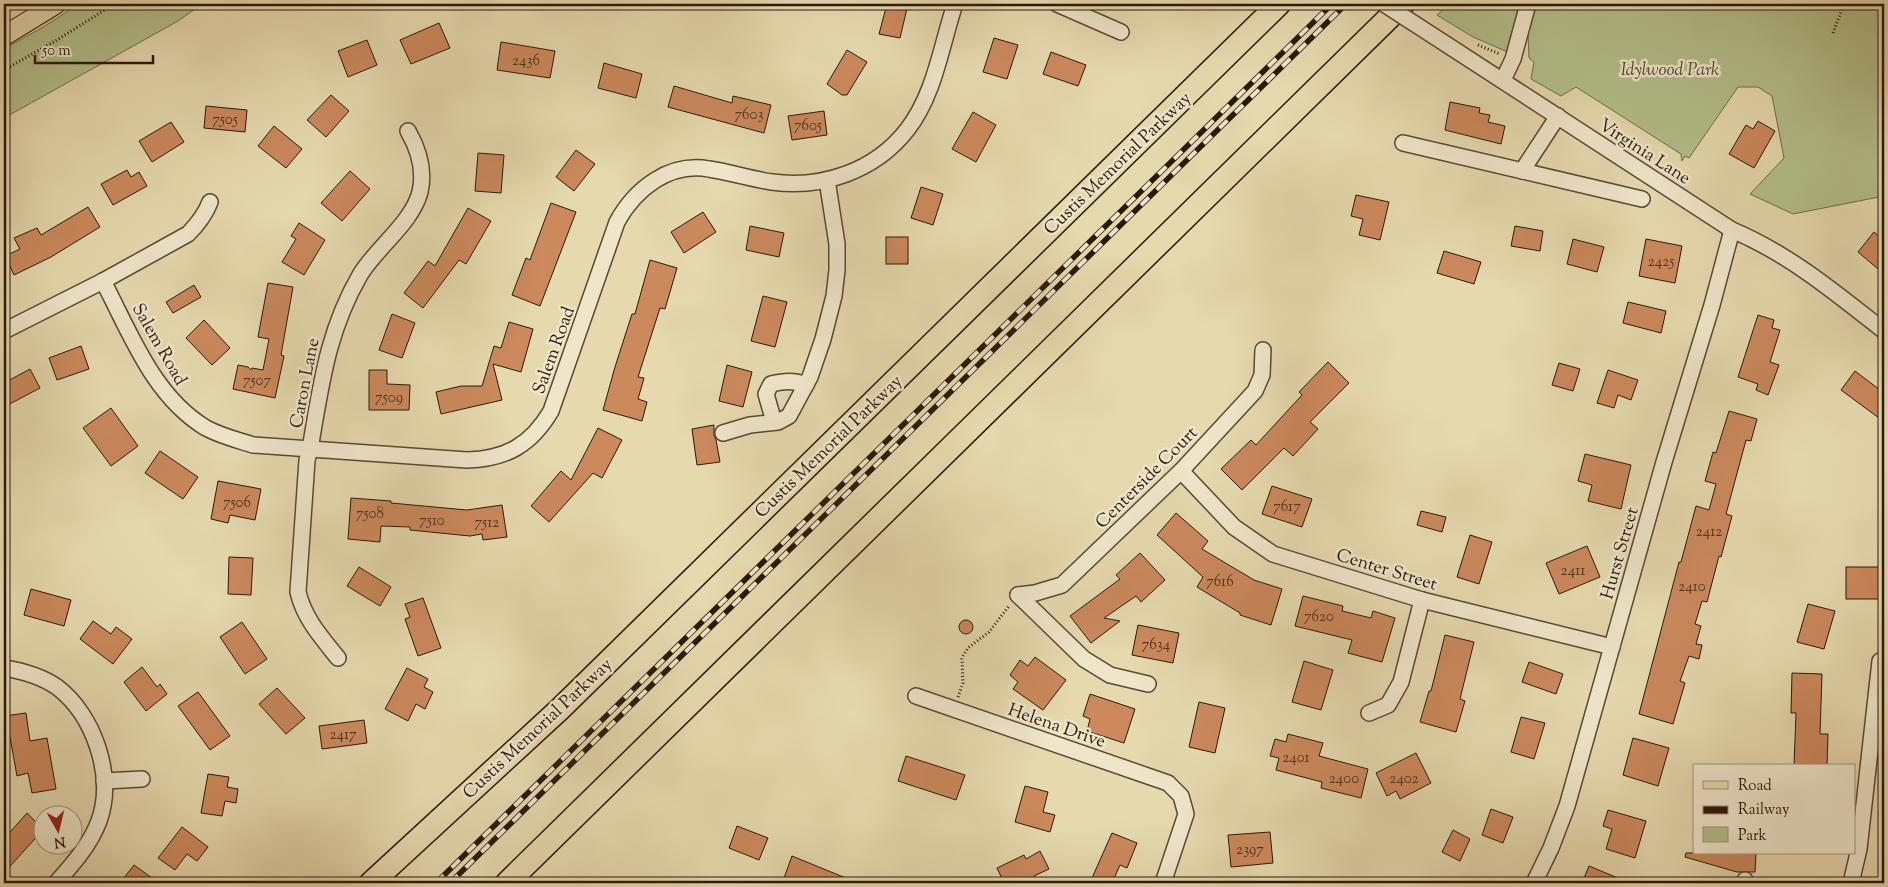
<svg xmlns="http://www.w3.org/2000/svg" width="1888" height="887" font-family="'Sorts Mill Goudy',serif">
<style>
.green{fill:#b3bf8b;stroke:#6f6c4c}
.building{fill:#cb895c;stroke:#2b180c}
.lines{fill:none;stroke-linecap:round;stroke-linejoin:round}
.minor-casing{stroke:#5a4834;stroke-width:18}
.major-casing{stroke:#2b180c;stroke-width:21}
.highway-casing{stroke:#2b180c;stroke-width:25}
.path{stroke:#2b180c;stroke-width:3;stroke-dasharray:1 2.5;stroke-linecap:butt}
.minor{stroke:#efe6ca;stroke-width:15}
.major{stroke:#e6d9ae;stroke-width:19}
.highway{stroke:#e6d9ae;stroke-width:22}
.rail-casing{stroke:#2b180c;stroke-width:5.5}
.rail{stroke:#efe6ca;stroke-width:4;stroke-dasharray:11;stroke-linecap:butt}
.minor-bridge-casing{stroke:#5a4834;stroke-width:18;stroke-linecap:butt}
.minor-bridge{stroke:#efe6ca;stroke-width:15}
.labels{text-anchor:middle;stroke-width:5;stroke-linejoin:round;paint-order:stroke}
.number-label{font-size:15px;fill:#533420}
.park-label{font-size:18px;font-style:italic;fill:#544a32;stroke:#efe6ca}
.street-label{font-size:18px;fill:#2b180c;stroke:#efe6ca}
</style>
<rect width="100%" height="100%" fill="#e6d9ae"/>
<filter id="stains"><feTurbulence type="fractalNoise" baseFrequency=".004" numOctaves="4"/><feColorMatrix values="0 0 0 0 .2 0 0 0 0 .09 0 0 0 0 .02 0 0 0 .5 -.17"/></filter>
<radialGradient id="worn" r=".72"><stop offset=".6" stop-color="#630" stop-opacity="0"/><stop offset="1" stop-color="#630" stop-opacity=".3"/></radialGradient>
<g class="green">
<path d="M79 4H202L178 21 4 118V49L43 27Z"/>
<path d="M1450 4H1521L1510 53 1473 37 1437 15Z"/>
<path d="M1532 4H1884V196L1793 214 1750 194 1784 158 1772 96 1758 87H1738L1689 158 1685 156 1682 161 1681 154 1576 87 1561 96 1531 79 1534 62 1529 58 1527 12Z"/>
</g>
<g class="building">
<path d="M887 4H908L900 38 879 34Z"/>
<path d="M439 23 450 48 411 64 400 40Z"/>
<path d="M994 38 1018 45 1007 79 983 72Z"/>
<path d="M367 40 377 65 348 77 338 51Z"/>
<path d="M501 42 555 51 550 78 497 70Z"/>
<path d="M847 50 867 62 847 95H842L827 84Z"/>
<path d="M1051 52 1086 65 1078 86 1043 74Z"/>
<path d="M604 63 642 74 636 98 598 88Z"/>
<path d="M674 86 732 103 733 96 771 105 764 133 668 107Z"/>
<path d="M331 95 349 111 326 137 307 120Z"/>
<path d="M1450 102 1480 108 1479 113 1490 115 1488 122 1505 126 1501 144 1445 130Z"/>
<path d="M206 106 247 110 245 132 204 128Z"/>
<path d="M824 111 827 135 792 140 788 116Z"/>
<path d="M973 112 996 125 976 162 952 149Z"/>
<path d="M1758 121 1775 131 1754 168 1729 154 1746 125 1753 129Z"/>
<path d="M171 122 184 142 152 162 139 141Z"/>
<path d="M274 126 302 149 286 168 258 146Z"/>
<path d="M576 150 595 164 574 191 556 177Z"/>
<path d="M478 153 504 155 501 193 475 191Z"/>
<path d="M127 170 131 177 139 172 147 186 113 205 101 184Z"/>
<path d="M350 171 370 189 342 221 321 203Z"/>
<path d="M921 187 943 194 933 225 911 218Z"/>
<path d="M1356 195 1389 202 1380 240 1359 235 1363 219 1351 216Z"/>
<path d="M551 203 576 212 540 306 512 295 526 258 530 260Z"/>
<path d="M88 207 100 227 51 257 14 275 5 256 20 249 14 238 37 228 41 235Z"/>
<path d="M468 208 491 221 466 264 459 260 423 308 404 293 428 261 435 266Z"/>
<path d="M703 212 716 232 684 253 671 232Z"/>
<path d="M299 223 325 240 304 275 282 262 296 239 291 236Z"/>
<path d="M750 226 784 233 779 257 746 250Z"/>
<path d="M1515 226 1543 231 1540 251 1511 246Z"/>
<path d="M1874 232 1884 240V274L1858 252Z"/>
<rect x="886" y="237" width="22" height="27"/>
<path d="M1573 239 1604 247 1597 272 1567 264Z"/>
<path d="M1646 239 1682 246 1675 283 1639 276Z"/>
<path d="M1444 251 1481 262 1474 284 1437 273Z"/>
<path d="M650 260 677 268 665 309 660 308 638 377 644 378 638 399 647 402 642 421 603 410 615 367 632 314H635Z"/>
<path d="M268 283 293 287 281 355 284 356 275 398 233 389 238 365 248 367 251 370 252 368 263 370 269 339 258 337Z"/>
<path d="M194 285 201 297 173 313 166 302Z"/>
<path d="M763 296 787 302 775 347 751 341Z"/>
<path d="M1628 302 1666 311 1661 333 1623 323Z"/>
<path d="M392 314 415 323 402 358 379 350Z"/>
<path d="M1758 315 1774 320 1772 328 1780 330 1770 362 1779 365 1768 395 1756 390 1758 384 1738 377Z"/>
<path d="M204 320 230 348 212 365 186 338Z"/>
<path d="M509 322 533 329 521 372 493 364 502 400 441 414 436 392 461 386H482L494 346 501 348Z"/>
<path d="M81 346 89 369 57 380 49 358Z"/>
<path d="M1328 362 1349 383 1310 422 1318 429 1293 456 1284 448 1242 490 1221 469 1251 440 1256 445 1302 395 1299 392Z"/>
<path d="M1559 363 1580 369 1573 391 1552 385Z"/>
<path d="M727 365 752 372 743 407 719 401Z"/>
<path d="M30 369 40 388 4 407V383Z"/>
<path d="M369 370H387V384L410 385 409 410H369Z"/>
<path d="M1608 370 1638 380 1631 400 1618 395 1614 408 1597 403Z"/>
<path d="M1855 371 1884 393V411L1879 418 1841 390Z"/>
<path d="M111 408 138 446 111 466 83 428Z"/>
<path d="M1729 411 1757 419 1751 441 1746 440 1726 514 1732 516 1721 557 1719 556 1707 602 1702 601 1695 624 1701 626 1696 644 1702 645 1699 659 1689 656 1680 681 1685 683 1673 724 1639 714 1679 562H1681L1696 506 1709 510 1716 484 1705 481 1713 452 1716 453Z"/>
<path d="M714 425V435L716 440 720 462 697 465 692 429Z"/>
<path d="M598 428 622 440 602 478 593 473 549 522 531 506 561 471 571 480Z"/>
<path d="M160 451 198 477 183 499 145 473Z"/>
<path d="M1585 454 1631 465 1621 509 1588 501 1592 485 1578 481Z"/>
<path d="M218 481 261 489 255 520 230 515 228 523 211 519Z"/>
<path d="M1272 486 1312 499 1302 527 1262 514Z"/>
<path d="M351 498 391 501V503L467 510 502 505 507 537 483 540 482 534 470 536 410 530V527L381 526 380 542 348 539Z"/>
<path d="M1421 511 1446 517 1442 532 1417 525Z"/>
<path d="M1176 513 1208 541 1202 549 1254 580 1282 589 1271 625 1240 615V613L1197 587 1203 577 1157 535Z"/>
<path d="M1470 535 1492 542 1479 584 1457 577Z"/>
<path d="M1587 546 1600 577 1559 594 1546 563Z"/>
<path d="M1140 553 1165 580 1141 602 1136 596 1104 618 1120 621 1091 643 1070 616 1120 579 1116 575Z"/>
<path d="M229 557 253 558 251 595 228 594Z"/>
<path d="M359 567 391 587 380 606 347 586Z"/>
<rect x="1846" y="567" width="38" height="32"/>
<path d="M31 589 71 600 64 626 24 615Z"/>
<path d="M1303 596 1343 606 1342 611 1371 618 1373 611 1395 618 1382 662 1348 653 1352 640 1295 626Z"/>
<path d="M423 598 441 648 418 656 405 619 410 617 405 604Z"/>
<path d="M1808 604 1835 611 1824 649 1797 642Z"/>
<circle cx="966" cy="627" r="7"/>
<path d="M93 621 111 634 116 627 132 639 113 664 80 639Z"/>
<path d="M242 622 267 659 245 674 220 637Z"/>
<path d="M1138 625 1179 633 1173 663 1132 655Z"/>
<path d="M1445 635 1474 642 1460 699 1465 701 1456 732 1420 722 1429 691H1431Z"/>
<path d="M1035 657 1066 680 1043 710 1013 689 1018 682 1010 675 1020 660 1028 666Z"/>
<path d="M1304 661 1333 670 1321 710 1292 702Z"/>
<path d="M1529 662 1563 674 1556 694 1522 682Z"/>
<path d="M142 667 157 687 160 684 167 694 146 711 124 682Z"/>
<path d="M407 668 428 679 424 687 433 692 425 709 416 704 408 721 385 709Z"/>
<path d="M1792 673 1822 674 1820 734H1828L1827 766H1794L1796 713H1791Z"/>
<path d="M277 688 305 718 286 734 259 704Z"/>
<path d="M198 692 230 736 210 750 178 706Z"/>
<path d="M1090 694 1135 709 1124 743 1087 731 1090 719 1083 716Z"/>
<path d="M1199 702 1225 708 1215 753 1189 747Z"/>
<path d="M26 713 30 741 47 738 56 789 32 793 28 773 17 776 10 737 4 738V716Z"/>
<path d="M1521 717 1545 723 1534 759 1511 752Z"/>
<path d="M364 720 367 743 322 749 319 726Z"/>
<path d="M1288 734 1323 743 1319 756 1368 769 1361 798 1321 788 1322 782 1276 770 1279 758 1270 756 1275 739 1286 742Z"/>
<path d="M1633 738 1669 748 1658 786 1623 775Z"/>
<path d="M1416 753 1431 783 1400 799 1396 791 1387 796 1376 773Z"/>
<path d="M906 756 965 775 956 800 898 781Z"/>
<path d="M208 774 229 777 227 787 238 789 236 803 225 801 222 816 201 813Z"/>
<path d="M1025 786 1048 792 1043 812 1055 815 1050 832 1015 822Z"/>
<path d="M1491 809 1513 817 1503 843 1482 835Z"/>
<path d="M1608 810 1646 821 1635 858 1606 849 1612 829 1603 826Z"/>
<path d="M27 813 42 828V831L4 873V839Z"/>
<path d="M737 826 768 838 759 860 729 848Z"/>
<path d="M182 827 208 847 197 861 187 854 175 870 158 858Z"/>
<path d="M1453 830 1470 839 1460 861 1442 852Z"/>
<path d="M1270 832 1273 863 1231 867 1228 835Z"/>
<path d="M1112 833 1137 843 1127 868 1120 865 1112 883H1104L1092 878Z"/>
<path d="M1040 851 1049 869 1034 876 1038 883H1004L997 868 1024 855 1026 859Z"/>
<path d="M1686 853H1756L1755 872H1737L1685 857Z"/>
<path d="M792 856 858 883H797L784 878Z"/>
<path d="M134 865 159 883H120Z"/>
<path d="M1589 866 1630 883H1582Z"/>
</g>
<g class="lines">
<defs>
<g id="minor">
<path d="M1057 4 1121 32"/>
<path d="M1452 48 1732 230C1789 254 1836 293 1884 331"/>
<path d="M1503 80 1513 59 1528 4"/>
<path d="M1403 143 1642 199"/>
<path d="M1522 171 1558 116"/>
<path d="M103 281C131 334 153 396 206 428 221 436 237 440 253 445L467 460C506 459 531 445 551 411L617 222C635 189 669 162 709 169 730 172 750 179 772 182 822 189 875 171 907 130 935 94 941 46 955 4"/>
<path d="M4 331 103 281 188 234C198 224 205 215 210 202"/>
<path d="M774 422 766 394 771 384C784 381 794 380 806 385"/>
<path d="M723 433 750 425 778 422 789 416 810 377 823 339 834 296 837 270V244L827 180"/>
<path d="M1181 471 1234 527 1273 554 1422 600 1612 647"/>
<path d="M1018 595 1035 593 1062 585 1181 471 1255 391 1262 375 1263 350"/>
<path d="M1018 595 1084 659 1110 675 1148 684"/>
<path d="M338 658C321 637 304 618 298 592L307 460 310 449C321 386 327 332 360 275 376 248 412 223 420 192 425 170 419 150 408 131"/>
<path d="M4 668C23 671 41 676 57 687 94 715 115 776 99 821 90 845 73 864 56 883"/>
<path d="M916 696 1168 783 1181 796 1186 814 1163 883"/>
<path d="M1369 713 1388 705 1401 682 1422 600"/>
<path d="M104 781 142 779"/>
<path d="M1745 880V883"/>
<path d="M1534 883 1551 848 1567 806 1664 462 1712 305 1732 230"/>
<path d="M1851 883 1859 849 1880 661"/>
</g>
<path id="major" d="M4 36 56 4"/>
<g id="highway">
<path d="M371 883 560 709 1279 4"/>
<path d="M507 883 1403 4"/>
</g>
</defs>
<use href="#minor" class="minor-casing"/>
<use href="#major" class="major-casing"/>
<use href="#highway" class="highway-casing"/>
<g class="path">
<path d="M1833 33 1844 4"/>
<path d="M1478 45 1500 54"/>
<path d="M4 70 57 40 114 4"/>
<path d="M958 697 963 683 962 659 963 656 968 648 989 632 1009 606"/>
</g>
<use href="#minor" class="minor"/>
<use href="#major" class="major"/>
<use href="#highway" class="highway"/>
<defs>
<g id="rail">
<path d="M436 883 1332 4"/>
<path d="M450 883 1346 4"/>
</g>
</defs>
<use href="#rail" class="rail-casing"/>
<use href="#rail" class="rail"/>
<defs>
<path id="minor-bridge" d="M1384 4 1452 48"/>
</defs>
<use href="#minor-bridge" class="minor-bridge-casing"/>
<use href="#minor-bridge" class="minor-bridge"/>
</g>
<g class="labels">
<g class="number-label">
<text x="526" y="65">2436</text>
<text x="749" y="119">7603</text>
<text x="225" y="124">7505</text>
<text x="808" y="130">7605</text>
<text x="1661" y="266">2425</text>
<text x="257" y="385">7507</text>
<text x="389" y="402">7509</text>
<text x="237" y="507">7506</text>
<text x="1287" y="511">7617</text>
<text x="370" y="518">7508</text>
<text x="432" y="525">7510</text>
<text x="487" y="527">7512</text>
<text x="1709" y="536">2412</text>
<text x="1573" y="575">2411</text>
<text x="1220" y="586">7616</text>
<text x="1692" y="591">2410</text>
<text x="1319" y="621">7620</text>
<text x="1156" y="649">7634</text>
<text x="343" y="739">2417</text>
<text x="1296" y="762">2401</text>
<text x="1344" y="783">2400</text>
<text x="1404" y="783">2402</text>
<text x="1250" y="854">2397</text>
</g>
<g class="park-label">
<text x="1670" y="75">Idylwood Park</text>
</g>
<g class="street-label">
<text transform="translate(1645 151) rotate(33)" y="6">Virginia Lane</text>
<text transform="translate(1117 163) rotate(-44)" y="6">Custis Memorial Parkway</text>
<text transform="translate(160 344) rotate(60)" y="6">Salem Road</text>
<text transform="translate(553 350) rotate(-70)" y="6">Salem Road</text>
<text transform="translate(304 383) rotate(-79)" y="6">Caron Lane</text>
<text transform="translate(828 446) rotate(-44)" y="6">Custis Memorial Parkway</text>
<text transform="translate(1146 477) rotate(-45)" y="6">Centerside Court</text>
<text transform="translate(1619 553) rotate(-74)" y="6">Hurst Street</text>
<text transform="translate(1387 569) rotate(17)" y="6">Center Street</text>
<text transform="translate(1057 725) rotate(19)" y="6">Helena Drive</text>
<text transform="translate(537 728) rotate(-43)" y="6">Custis Memorial Parkway</text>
</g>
</g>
<rect width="1888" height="887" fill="none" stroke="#e6d9ae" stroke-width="20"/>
<rect x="5" y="5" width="1878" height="877" fill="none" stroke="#2b180c" stroke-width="2.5"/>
<rect x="10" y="10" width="1868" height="867" fill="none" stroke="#2b180c"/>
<rect x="1693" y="764" width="162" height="90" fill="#efe6ca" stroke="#a1947e"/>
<rect x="1703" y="781" width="25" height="8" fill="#e6d9ae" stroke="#a1947e"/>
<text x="1738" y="790" font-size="15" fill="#2b180c">Road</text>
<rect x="1703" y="806" width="25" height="8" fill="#2b180c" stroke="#a1947e"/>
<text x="1738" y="814" font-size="15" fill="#2b180c">Railway</text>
<rect x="1703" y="827" width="25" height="15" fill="#b3bf8b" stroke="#a1947e"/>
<text x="1738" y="840" font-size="15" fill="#2b180c">Park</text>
<g transform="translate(58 830) rotate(172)"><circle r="24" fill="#efe6ca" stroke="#a1947e"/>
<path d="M0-4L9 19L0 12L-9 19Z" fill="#8f2418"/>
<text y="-8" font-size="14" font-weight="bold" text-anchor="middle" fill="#2b180c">N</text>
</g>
<path d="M35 55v8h118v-8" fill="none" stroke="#2b180c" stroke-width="2.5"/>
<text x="42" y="55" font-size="15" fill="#2b180c" stroke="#efe6ca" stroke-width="4" paint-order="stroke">50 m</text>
<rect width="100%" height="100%" filter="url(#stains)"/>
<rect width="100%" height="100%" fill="url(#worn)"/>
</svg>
